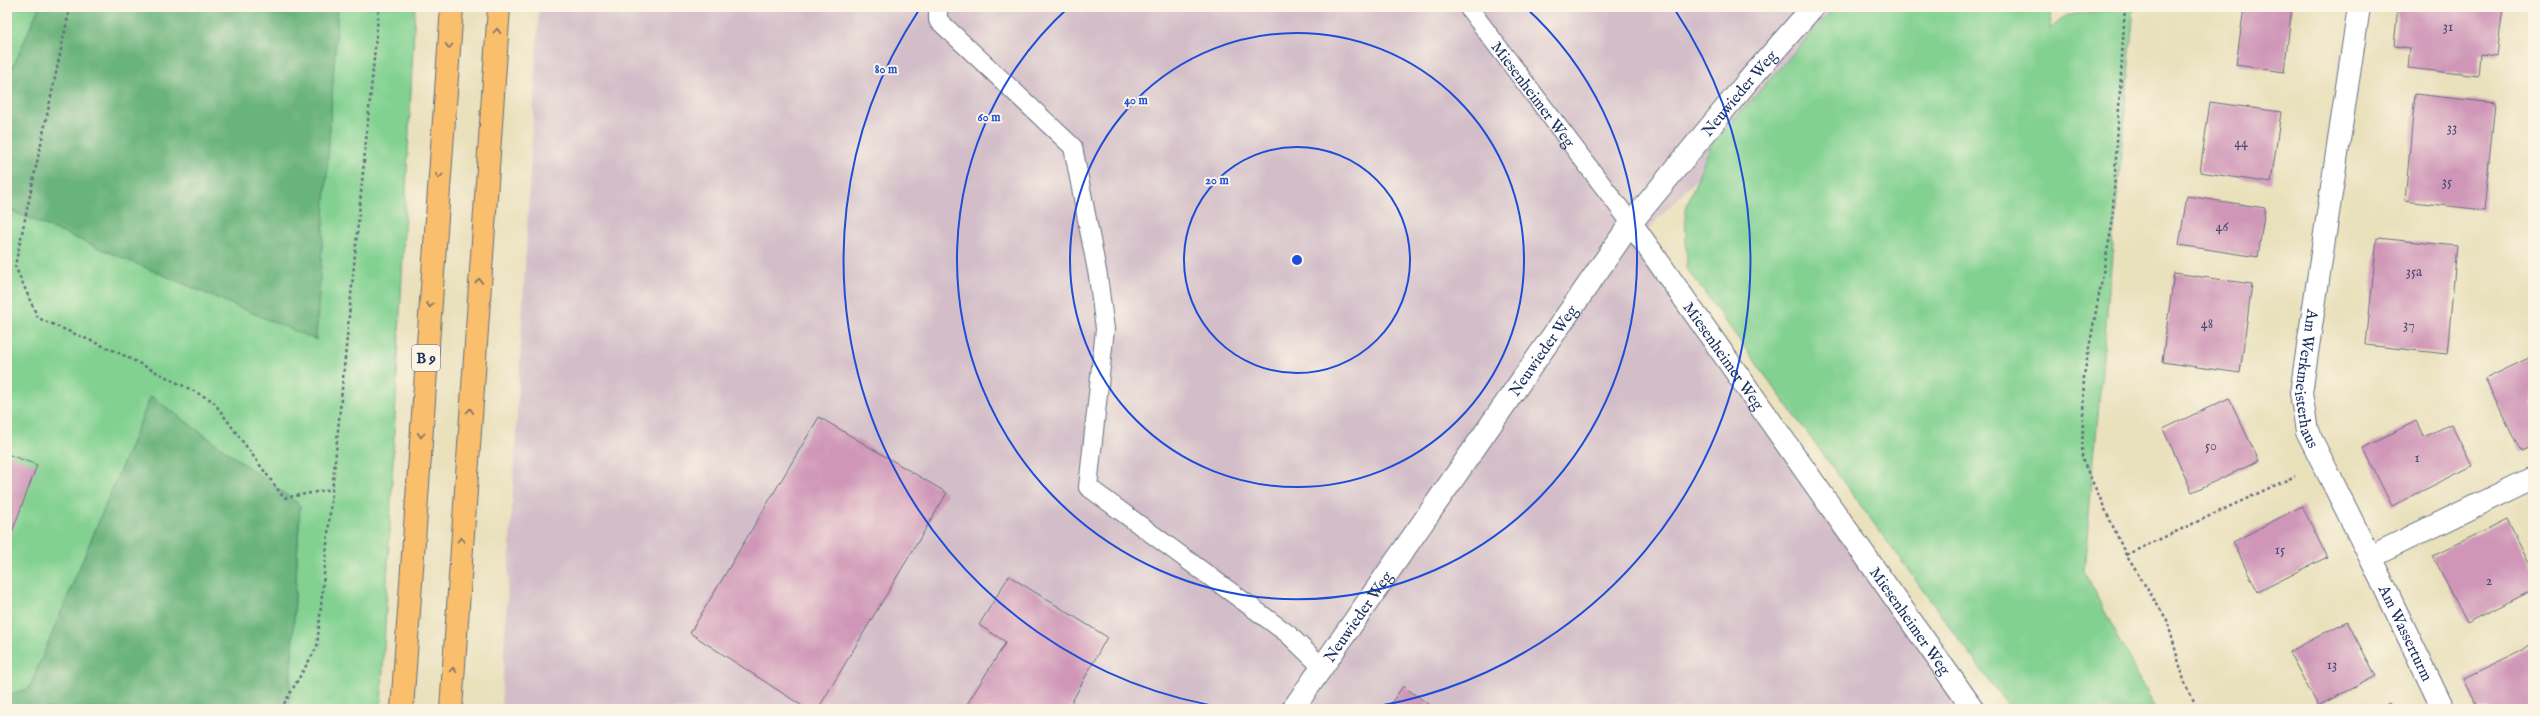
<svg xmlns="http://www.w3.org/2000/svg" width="2540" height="716" font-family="'IM FELL English',serif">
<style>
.industrial{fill:#d2bdc8}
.green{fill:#82d191;stroke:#4e8078}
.forest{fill:#69b37b;stroke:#42716c}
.building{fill:#cf96b7}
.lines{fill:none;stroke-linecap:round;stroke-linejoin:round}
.service-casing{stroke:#636d7f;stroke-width:20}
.minor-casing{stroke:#636d7f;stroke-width:24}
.trunk-casing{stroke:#636d7f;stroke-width:24}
.path{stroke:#636d7f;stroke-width:2.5;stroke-dasharray:3 3;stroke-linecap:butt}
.service{stroke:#fff;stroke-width:18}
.minor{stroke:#fff;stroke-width:22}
.trunk{stroke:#f9bf6d;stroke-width:22}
.oneway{stroke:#7f7065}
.ring{fill:none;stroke:#1d4ed8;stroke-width:2}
.labels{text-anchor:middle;stroke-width:4;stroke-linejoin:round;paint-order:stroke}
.number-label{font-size:14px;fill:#484974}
.shield{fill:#fcf5e5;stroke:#5e6a86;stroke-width:1}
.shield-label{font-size:15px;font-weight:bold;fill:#1b2f5e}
.street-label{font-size:16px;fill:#1b2f5e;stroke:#fcf5e5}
.centre{fill:#1d4ed8;stroke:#fcf5e5;stroke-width:2}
.ring-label{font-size:12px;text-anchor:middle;font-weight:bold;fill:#1d4ed8;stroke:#fcf5e5;stroke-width:4;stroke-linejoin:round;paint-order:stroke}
</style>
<rect width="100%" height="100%" fill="#fcf5e5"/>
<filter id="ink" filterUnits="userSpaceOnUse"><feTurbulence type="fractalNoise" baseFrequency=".025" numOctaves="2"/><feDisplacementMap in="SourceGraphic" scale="8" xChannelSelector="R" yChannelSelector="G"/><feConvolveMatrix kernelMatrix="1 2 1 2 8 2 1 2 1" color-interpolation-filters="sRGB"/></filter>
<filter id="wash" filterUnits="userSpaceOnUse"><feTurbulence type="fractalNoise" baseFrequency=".012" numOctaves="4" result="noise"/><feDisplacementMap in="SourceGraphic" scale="16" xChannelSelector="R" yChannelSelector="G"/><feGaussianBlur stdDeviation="0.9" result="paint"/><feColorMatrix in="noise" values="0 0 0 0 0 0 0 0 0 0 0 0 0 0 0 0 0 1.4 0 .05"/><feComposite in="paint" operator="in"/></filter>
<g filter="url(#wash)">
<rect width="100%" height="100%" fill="#e9e0bc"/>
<path class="industrial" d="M539 7H1859L1635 243 1966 709H501Z"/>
<g class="green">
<path d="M7 7H39L7 81Z"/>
<path d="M338 7H415L381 709H289L300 505 151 396 29 689 7 695V209L315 339Z"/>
<path d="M1835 7H2057L2052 10 2050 29 2067 15 2134 7 2084 572 2156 709H2010L1687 269 1685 209 1711 145Z"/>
</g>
<g class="forest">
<path d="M39 7H338L316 340 7 209V81Z"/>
<path d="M151 396 300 505 289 709H7V695L29 689Z"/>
</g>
<g id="blocks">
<g class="building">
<path d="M2244 7H2292L2284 72 2236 65Z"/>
<path d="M2398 7H2503L2497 56 2480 54 2478 76 2408 68 2410 48 2394 46Z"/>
<path d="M2415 94 2495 103 2484 210 2405 201Z"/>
<path d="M2210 102 2281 112 2271 183 2200 172Z"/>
<path d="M2187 196 2265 208 2258 257 2179 245Z"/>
<path d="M2377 238 2457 246 2447 354 2366 345Z"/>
<path d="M2174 273 2252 284 2240 373 2162 362Z"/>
<path d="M2533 356V447L2521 452 2485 379Z"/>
<path d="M2229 398 2259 461 2192 492 2163 429Z"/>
<path d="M819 417 947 493 818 709H807L690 633Z"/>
<path d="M2416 421 2424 437 2451 424 2472 466 2392 506 2363 448Z"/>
<path d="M7 454 37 465 11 535 7 534Z"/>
<path d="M2302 506 2327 557 2258 592 2233 542Z"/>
<path d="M2507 519 2533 570V590L2467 623 2433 556Z"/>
<path d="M1009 576 1107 637 1068 709H964L1006 642 979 625Z"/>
<path d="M2347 621 2376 676 2318 706 2289 652Z"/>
<path d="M2533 645V709H2478L2464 678Z"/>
<path d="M1403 686 1435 709H1387Z"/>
<path d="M2389 704 2392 709H2380Z"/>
</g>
</g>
</g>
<g filter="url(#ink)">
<use href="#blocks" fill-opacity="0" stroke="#636d7f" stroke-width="1"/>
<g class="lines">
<defs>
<g id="service">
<path d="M938 7V20L1073 147 1098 276 1105 329 1088 487 1288 634 1322 667"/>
<path id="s1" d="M1468 7 1631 223"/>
</g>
<g id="minor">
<path id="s2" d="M2359 7 2301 393 2307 431 2370 557 2533 478"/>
<path id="s3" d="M1631 223 1973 709"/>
<path id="s4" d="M2370 557 2443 709"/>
<path id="s5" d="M1293 709 1631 223 1747 82 1813 7"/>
</g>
<g id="trunk">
<path d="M402 709 452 7"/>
<path d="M451 709 499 7"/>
</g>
</defs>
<use href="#service" class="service-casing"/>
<use href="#minor" class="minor-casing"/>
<use href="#trunk" class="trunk-casing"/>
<g class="path">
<path d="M70 7 15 266 38 318 117 352 213 401 284 498 332 489"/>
<path d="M2125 7 2112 225 2084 375 2082 459 2126 555 2167 620 2185 684 2198 709"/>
<path d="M2126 555 2295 476"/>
<path d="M281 709 317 647 379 7"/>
</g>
<use href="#service" class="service"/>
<use href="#minor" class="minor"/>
<use href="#trunk" class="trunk"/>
</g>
<defs><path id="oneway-chevron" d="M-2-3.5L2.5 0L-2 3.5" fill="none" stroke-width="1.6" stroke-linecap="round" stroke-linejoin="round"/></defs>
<g class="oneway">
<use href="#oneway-chevron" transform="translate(497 31) rotate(-85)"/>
<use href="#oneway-chevron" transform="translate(449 46) rotate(94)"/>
<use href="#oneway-chevron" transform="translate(439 176) rotate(94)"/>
<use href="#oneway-chevron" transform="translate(479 281) rotate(-86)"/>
<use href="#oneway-chevron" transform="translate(430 305) rotate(94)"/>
<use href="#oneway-chevron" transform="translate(470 411) rotate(-86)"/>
<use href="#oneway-chevron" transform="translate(421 435) rotate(94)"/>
<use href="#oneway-chevron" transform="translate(461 540) rotate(-86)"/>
<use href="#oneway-chevron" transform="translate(453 670) rotate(-87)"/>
</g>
</g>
<g class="ring">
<circle cx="1297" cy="260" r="113"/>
<circle cx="1297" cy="260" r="227"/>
<path d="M1525 7A340 340 0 1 1 1069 7"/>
<path d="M1234 709A453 453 0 0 1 919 10M1675 10A453 453 0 0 1 1360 709"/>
</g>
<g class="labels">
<g class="number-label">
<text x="2448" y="31">31</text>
<text x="2452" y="132">33</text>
<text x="2241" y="147">44</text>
<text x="2447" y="186">35</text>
<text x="2222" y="231">46</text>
<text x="2414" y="276">35a</text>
<text x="2207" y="328">48</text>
<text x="2409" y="329">37</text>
<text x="2211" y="450">50</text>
<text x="2417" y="462">1</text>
<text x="2280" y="554">15</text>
<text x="2489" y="585">2</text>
<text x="2332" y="669">13</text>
</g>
<rect class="shield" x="412" y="345" width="28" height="26" rx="3"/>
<g class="shield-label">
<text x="426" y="363">B 9</text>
</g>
<g class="street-label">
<text dy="6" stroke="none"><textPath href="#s1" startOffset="109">Miesenheimer Weg</textPath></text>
<text dy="6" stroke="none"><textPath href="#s5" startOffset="761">Neuwieder Weg</textPath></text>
<text dy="6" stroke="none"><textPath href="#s5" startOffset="437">Neuwieder Weg</textPath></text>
<text dy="6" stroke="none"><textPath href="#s3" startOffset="162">Miesenheimer Weg</textPath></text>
<text dy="6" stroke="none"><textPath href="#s2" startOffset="376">Am Werkmeisterhaus</textPath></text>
<text dy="6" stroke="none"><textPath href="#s5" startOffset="113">Neuwieder Weg</textPath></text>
<text dy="6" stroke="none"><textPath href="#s3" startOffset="486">Miesenheimer Weg</textPath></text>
<text dy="6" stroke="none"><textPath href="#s4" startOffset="84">Am Wasserturm</textPath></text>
</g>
</g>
<circle cx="1297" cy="260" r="6" class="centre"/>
<g class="ring-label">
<text x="886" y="73">80 m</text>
<text x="1136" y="104">40 m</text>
<text x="989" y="121">60 m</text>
<text x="1217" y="184">20 m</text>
</g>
<rect width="2540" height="716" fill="none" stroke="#fcf5e5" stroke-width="24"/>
</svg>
